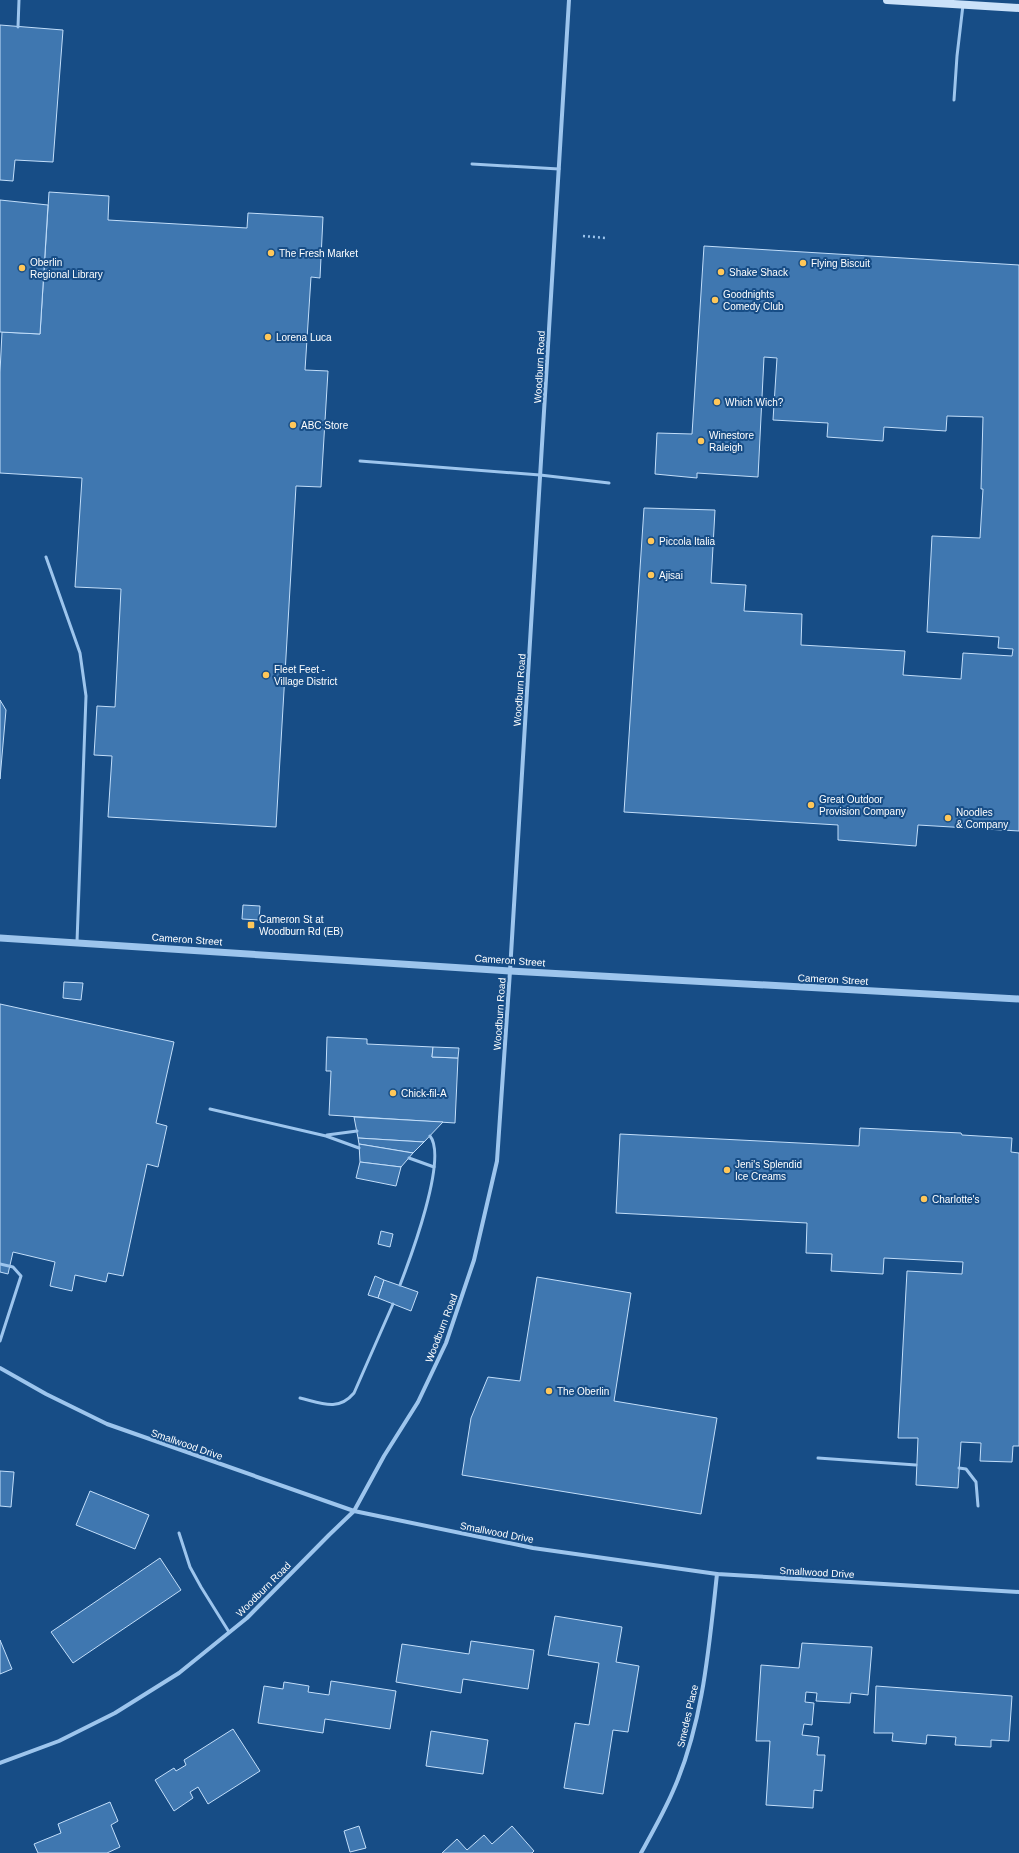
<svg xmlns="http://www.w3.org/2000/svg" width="1019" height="1853" font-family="Arial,sans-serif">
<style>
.building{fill:#3f77b0;stroke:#c2defa}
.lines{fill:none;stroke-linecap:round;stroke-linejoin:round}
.path{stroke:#9dc5ed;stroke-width:2.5;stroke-dasharray:2 3;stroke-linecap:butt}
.service{stroke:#9dc5ed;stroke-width:3}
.minor{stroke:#9dc5ed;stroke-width:4}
.tertiary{stroke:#9dc5ed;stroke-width:7}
.secondary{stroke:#cae1f9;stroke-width:8}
.poi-dot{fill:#ffc759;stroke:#174d86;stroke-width:1.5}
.labels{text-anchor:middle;stroke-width:4;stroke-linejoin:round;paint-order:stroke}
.poi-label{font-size:10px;fill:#fff;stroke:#174d86;text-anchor:start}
.street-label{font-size:10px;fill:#fff;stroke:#174d86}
</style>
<rect width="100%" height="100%" fill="#174d86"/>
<g class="building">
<path d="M0 25 63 30 53 162 15 160 13 181 0 180Z"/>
<path d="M49 192 109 196 108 220 247 228 248 213 323 217 320 278 311 277 305 370 328 371 321 487 296 486 276 827 108 817 112 756 94 755 97 706 115 707 121 589 75 587 82 478 0 473V372L2 332 40 334Z"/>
<path d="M0 200 48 205 40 334 0 332Z"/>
<path d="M704 246 1019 265V831L918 825 916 846 838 840V825L624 812 644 508 715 510 711 583 746 585 744 611 802 614 801 645 905 651 903 675 961 679 963 653 1012 656 1013 649 998 648 999 637 927 632 932 536 980 538 983 489H981L983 417 947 416 946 431 884 427 883 441 827 437 828 423 773 420 777 358 764 357 758 477 697 473V478L655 474 657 433 692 434Z"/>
<path d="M0 700 6 710 0 779Z"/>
<path d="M243 905 260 906 259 920 242 919Z"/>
<path d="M64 982 83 983 81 1000 63 998Z"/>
<path d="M0 1004 174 1042 156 1123 167 1126 158 1167 147 1164 123 1276 108 1273 106 1282 75 1275 72 1291 50 1286 55 1262 13 1252 8 1274 0 1272Z"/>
<path d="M327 1037 367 1039V1044L433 1047 432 1057 458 1058 455 1123 329 1115 331 1071H326Z"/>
<path d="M433 1047 459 1048 458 1058 432 1057Z"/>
<path d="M354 1117 443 1122 424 1142 358 1138Z"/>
<path d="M860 1128 961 1133 962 1135 1012 1138 1011 1152 1019 1153V1446H1013L1012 1462 980 1461 981 1443 961 1442 958 1488 916 1485 918 1438H898L907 1271 962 1274 963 1262 884 1258 883 1274 831 1271 832 1254 806 1253 807 1223 616 1213 620 1134 859 1146Z"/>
<path d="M358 1138 424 1142 413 1153 359 1144Z"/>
<path d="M359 1144 413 1153 401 1167 360 1162Z"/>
<path d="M360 1162 401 1167 396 1186 356 1178Z"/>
<path d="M381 1231 393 1234 390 1247 378 1244Z"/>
<path d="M375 1276 384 1280 378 1298 368 1295Z"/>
<path d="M537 1277 631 1293 614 1401 717 1418 701 1514 462 1475 471 1418 488 1377 520 1381Z"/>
<path d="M384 1280 418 1292 411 1311 378 1298Z"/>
<path d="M0 1471 14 1472 11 1507 0 1506Z"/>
<path d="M90 1491 149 1515 135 1549 76 1525Z"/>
<path d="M160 1558 181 1590 73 1663 51 1632Z"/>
<path d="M555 1616 622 1627 616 1662 639 1666 628 1732 613 1730 603 1794 564 1788 575 1723 589 1725 599 1663 548 1655Z"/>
<path d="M0 1640 12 1669 0 1674Z"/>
<path d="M471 1641 534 1650 528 1689 463 1679 461 1693 396 1682 402 1644 469 1654Z"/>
<path d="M802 1643 872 1647 868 1695 851 1693 850 1703 816 1701 817 1693 806 1692 805 1702 814 1703 812 1725 804 1724 802 1735 819 1737 817 1755H825L822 1791 814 1790 813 1808 766 1805 770 1741H756L761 1665 799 1668Z"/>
<path d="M331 1681 396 1691 390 1729 325 1719 323 1733 258 1723 264 1686 283 1689 284 1682 309 1686 308 1692 329 1695Z"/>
<path d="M876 1686 1012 1696 1009 1741 991 1740V1747L955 1745 956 1737 927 1735 926 1744 892 1741 893 1733H874Z"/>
<path d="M233 1729 260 1771 208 1804 198 1787 190 1792 193 1798 174 1811 155 1780 174 1768 176 1771 186 1765 184 1760Z"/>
<path d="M431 1731 488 1740 483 1774 426 1766Z"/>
<path d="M110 1802 118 1821 111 1825 120 1847 107 1853H38L34 1844 61 1833 58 1824Z"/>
<path d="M359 1826 366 1848 350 1852 344 1831Z"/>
<path d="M512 1826 534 1851 532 1853H442L457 1839 467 1850 484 1835 492 1844Z"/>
</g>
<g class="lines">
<path class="path" d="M583 236 606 238"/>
<g class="service">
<path d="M18 27 19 0"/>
<path d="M954 100 957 56 963 5"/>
<path d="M472 164 559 169"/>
<path d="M360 461 540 475 609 483"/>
<path d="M46 557 80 653 86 696 77 942"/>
<path d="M210 1109 326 1136 359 1148"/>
<path d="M327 1135 357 1131"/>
<path d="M409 1158 434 1167"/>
<path d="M0 1264 13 1267 21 1276 0 1341"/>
<path d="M400 1285C410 1259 448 1158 430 1136"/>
<path d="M300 1398C321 1403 338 1412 354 1393L393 1304"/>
<path d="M818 1458 916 1465"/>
<path d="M959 1468 966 1469 976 1482 978 1506"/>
<path d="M179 1533 190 1567 201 1587 229 1632"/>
</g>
<g class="minor">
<path d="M0 1368 46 1394 107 1424 354 1511 533 1548 717 1574 1019 1592"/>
<path d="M0 1763 59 1741 115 1713 179 1673 247 1618 329 1535 354 1511 384 1456 418 1402 446 1343 474 1260 497 1161 510 971 569 0"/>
<path d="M641 1853C652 1833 664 1812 673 1791 703 1724 709 1647 717 1574"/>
</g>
<path class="tertiary" d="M0 938 510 971 1019 999"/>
<path class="secondary" d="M887 0 1019 8"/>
</g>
<g class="poi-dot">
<circle cx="271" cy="253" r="4"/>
<circle cx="803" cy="263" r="4"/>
<circle cx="22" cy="268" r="4"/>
<circle cx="721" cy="272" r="4"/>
<circle cx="715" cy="300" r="4"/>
<circle cx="268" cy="337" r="4"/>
<circle cx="717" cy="402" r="4"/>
<circle cx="293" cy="425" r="4"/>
<circle cx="701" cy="441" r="4"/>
<circle cx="651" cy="541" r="4"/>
<circle cx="651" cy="575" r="4"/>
<circle cx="266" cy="675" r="4"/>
<circle cx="811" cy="805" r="4"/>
<circle cx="948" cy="818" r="4"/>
<rect x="247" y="921" width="8" height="8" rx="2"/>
<circle cx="393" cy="1093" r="4"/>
<circle cx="727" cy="1170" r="4"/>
<circle cx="924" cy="1199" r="4"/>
<circle cx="549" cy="1391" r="4"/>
</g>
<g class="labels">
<g class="poi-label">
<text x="279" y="257">The Fresh Market</text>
<text x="30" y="266">Oberlin<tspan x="30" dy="12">Regional Library</tspan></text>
<text x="811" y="267">Flying Biscuit</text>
<text x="729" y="276">Shake Shack</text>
<text x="723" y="298">Goodnights<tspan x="723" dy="12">Comedy Club</tspan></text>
<text x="276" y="341">Lorena Luca</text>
<text x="725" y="406">Which Wich?</text>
<text x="301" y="429">ABC Store</text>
<text x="709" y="439">Winestore<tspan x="709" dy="12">Raleigh</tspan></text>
<text x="659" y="545">Piccola Italia</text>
<text x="659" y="579">Ajisai</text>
<text x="274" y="673">Fleet Feet -<tspan x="274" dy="12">Village District</tspan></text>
<text x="819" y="803">Great Outdoor<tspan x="819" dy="12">Provision Company</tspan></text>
<text x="956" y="816">Noodles<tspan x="956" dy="12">&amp; Company</tspan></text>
<text x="259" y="923">Cameron St at<tspan x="259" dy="12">Woodburn Rd (EB)</tspan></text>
<text x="401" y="1097">Chick-fil-A</text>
<text x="735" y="1168">Jeni's Splendid<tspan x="735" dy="12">Ice Creams</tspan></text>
<text x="932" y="1203">Charlotte's</text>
<text x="557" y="1395">The Oberlin</text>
</g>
<g class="street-label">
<text transform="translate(539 367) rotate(-87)" y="4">Woodburn Road</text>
<text transform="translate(519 690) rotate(-86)" y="4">Woodburn Road</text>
<text transform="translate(187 939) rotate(4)" y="4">Cameron Street</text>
<text transform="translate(510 960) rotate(4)" y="4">Cameron Street</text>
<text transform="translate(833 979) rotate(3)" y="4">Cameron Street</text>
<text transform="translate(499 1014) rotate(-86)" y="4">Woodburn Road</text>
<text transform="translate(441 1328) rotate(-69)" y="4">Woodburn Road</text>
<text transform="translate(187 1444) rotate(19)" y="4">Smallwood Drive</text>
<text transform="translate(497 1532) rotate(11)" y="4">Smallwood Drive</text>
<text transform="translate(817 1572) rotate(3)" y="4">Smallwood Drive</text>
<text transform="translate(263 1589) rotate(-45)" y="4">Woodburn Road</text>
<text transform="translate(687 1716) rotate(-77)" y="4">Smedes Place</text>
</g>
</g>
</svg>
